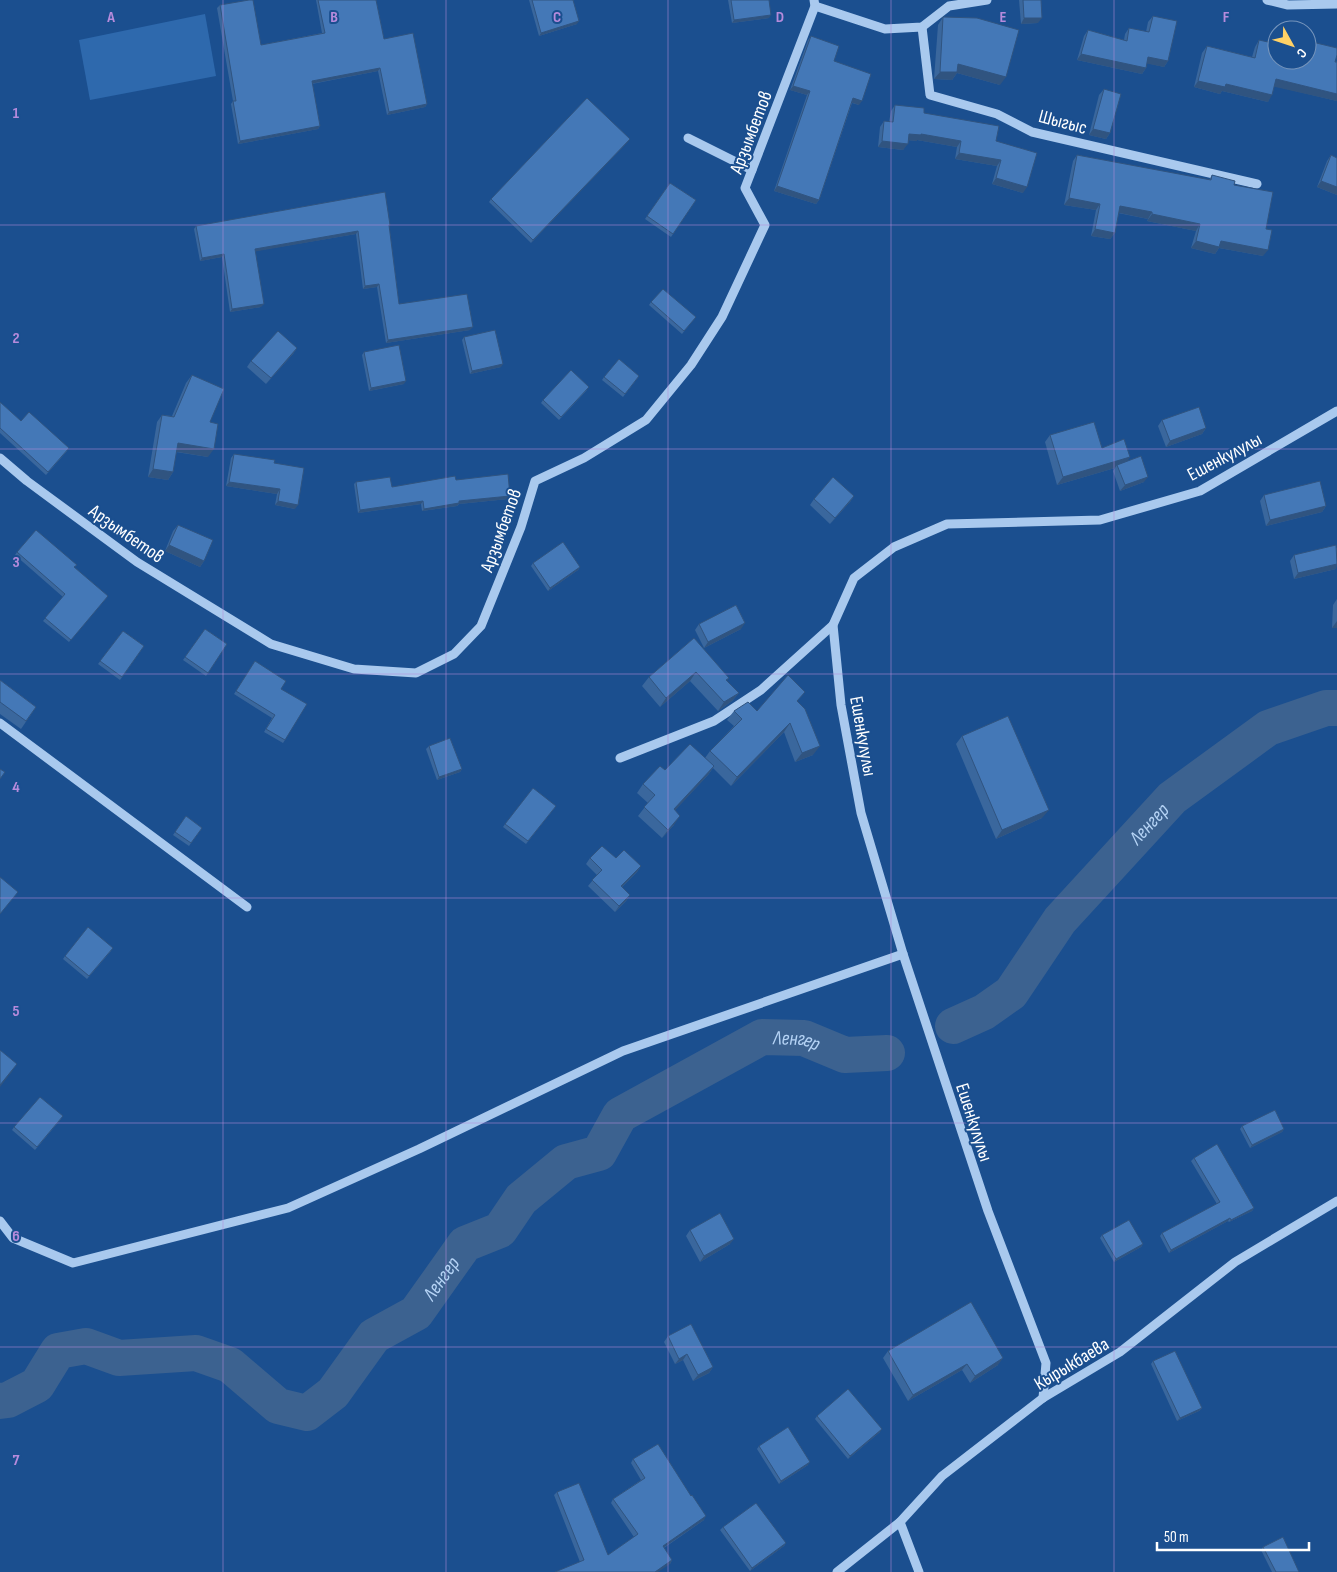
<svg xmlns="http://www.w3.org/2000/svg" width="1337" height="1572" font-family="'Sofia Sans Condensed',sans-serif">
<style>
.green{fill:#2e69ad}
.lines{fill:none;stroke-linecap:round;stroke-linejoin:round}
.river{stroke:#3c6290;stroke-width:36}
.minor{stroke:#a9c9ee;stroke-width:9}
.wall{fill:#3a679d}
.shaded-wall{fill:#305480}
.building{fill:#4478b7;stroke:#305480}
.grid{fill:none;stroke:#b68bdc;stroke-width:1;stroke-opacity:0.55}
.labels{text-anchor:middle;stroke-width:4;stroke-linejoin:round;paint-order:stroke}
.street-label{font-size:19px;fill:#fff;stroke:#1b4f8f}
.water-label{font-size:20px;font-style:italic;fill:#b5d3f5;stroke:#1b4f8f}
.grid-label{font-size:16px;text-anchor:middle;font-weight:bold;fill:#b68bdc;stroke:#1b4f8f;stroke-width:4;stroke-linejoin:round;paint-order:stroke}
</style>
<rect width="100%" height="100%" fill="#1b4f8f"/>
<path class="green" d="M205 14 216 76 90 100 79 40Z"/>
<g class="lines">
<g class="river">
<path id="s1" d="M953 1026 984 1012 1011 993 1060 920 1172 798 1268 728 1326 708H1337"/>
<path id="s2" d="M0 1401 8 1400 37 1385 58 1351 86 1346 119 1358 196 1353 230 1365 278 1406 307 1413 333 1393 374 1336 416 1313 465 1244 500 1230 521 1199 566 1162 599 1153 620 1115 762 1037 804 1038 845 1055 887 1053"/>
</g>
<g class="minor">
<path d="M1267 0 1288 5 1337 4"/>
<path d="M815 6 885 29 922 27 949 6 987 0"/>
<path d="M922 27 930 95 997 114 1032 132 1257 184"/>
<path d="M688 138 752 170"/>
<path d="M0 458 27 481 137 562 271 644 354 669 416 673 454 654 481 626 521 527 535 481 584 458 646 420 691 365 722 317 765 225 745 188 815 6 814 0"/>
<path d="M0 723 247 907"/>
<path d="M620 758 714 721 761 690 833 625"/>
<path d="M0 1221 13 1238 73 1263 288 1208 419 1149 623 1051 903 954"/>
<path d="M1043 1398 1046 1363 988 1211 903 954 861 813 841 705 833 625 854 578 894 547 947 524 1100 520 1200 491 1337 411"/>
<path d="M900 1522 919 1572"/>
<path d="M837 1572 900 1522 942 1476 1043 1398 1120 1352 1235 1262 1337 1201"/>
</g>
</g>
<g class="wall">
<path d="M316 0H376L384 39 427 104 425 107 387 115 378 71 312 84 320 126 318 129 238 144 231 104 233 101 217 8 220 5 261 45 322 33Z"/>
<path d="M529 0H573L577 24 539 36Z"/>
<path d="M728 0H769V18L732 23Z"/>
<path d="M1019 0H1041L1038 23 1021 24Z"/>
<path d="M1153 16 1168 61 1164 67 1147 63 1146 68 1142 74 1077 60 1084 36 1088 30 1124 40 1125 34 1129 28 1146 32 1148 22Z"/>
<path d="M943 17 1000 85 957 73 952 80 934 79 938 25Z"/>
<path d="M811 36 834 61 859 105 852 103 819 200 816 204 774 191 807 95 790 90 808 40Z"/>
<path d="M1259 40 1307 60V42L1308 41 1337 62V101L1274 86 1268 102 1222 91 1220 94 1194 87 1202 53 1207 46 1252 57 1255 47Z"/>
<path d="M1104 89 1110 133 1106 139 1089 135 1099 95Z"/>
<path d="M895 105 924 113 996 141 1023 193 992 184 997 166 955 159 957 147 917 140V141L908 140 903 150 878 147 880 127 884 121 889 122 891 111Z"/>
<path d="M630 139 531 243 489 202 491 199Z"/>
<path d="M1077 155 1209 180 1212 175 1234 185 1266 229 1263 256 1219 248 1215 254 1191 248 1196 231 1147 221 1148 219 1118 213 1115 233 1110 239 1091 236 1096 210 1064 205 1073 161Z"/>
<path d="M1331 155 1337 195 1317 187 1327 161Z"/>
<path d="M670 183 696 200 671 237 645 219Z"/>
<path d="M390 225 389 226 399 304 470 330 386 343 377 287 363 289 356 234 255 251 261 307 230 312 222 257 200 261 194 229 196 226Z"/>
<path d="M651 302 693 320 682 334 649 305Z"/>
<path d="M464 337 501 367 470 374 462 340Z"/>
<path d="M297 348 293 354 266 384 247 367 251 361Z"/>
<path d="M364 352 404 384 369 391 362 355Z"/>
<path d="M192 375 210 422 208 457 176 452 173 472 168 480 148 477 157 422 162 415 172 416 186 383Z"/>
<path d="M639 376 623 397 602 380 604 377Z"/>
<path d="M587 390 559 420 541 403 543 400Z"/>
<path d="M0 402 21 421 67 451 46 475 0 433Z"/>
<path d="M1162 420 1206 428 1202 434 1166 447 1158 426Z"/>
<path d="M1050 435 1102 448 1127 461 1144 482 1120 491 1113 471 1115 468 1057 485 1045 442Z"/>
<path d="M234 454 274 463 295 509 275 505 277 494 226 486 231 458Z"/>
<path d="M456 480 510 496 508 499 459 504 457 506 422 511 421 504 358 513 354 484 356 482 392 487Z"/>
<path d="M1264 495 1326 506 1322 512 1266 526 1260 501Z"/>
<path d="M854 496 850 502 830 524 810 505 814 499Z"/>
<path d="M178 525 204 561 200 567 165 551 173 531Z"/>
<path d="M1337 548 1336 569 1294 579 1290 561 1294 555Z"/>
<path d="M17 552 74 567 108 596 69 642 43 621 63 597 15 555Z"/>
<path d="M533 563 580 567 578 570 548 591 531 566Z"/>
<path d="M1337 599V628H1332L1333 605Z"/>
<path d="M699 624 741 629 704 648 695 630Z"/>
<path d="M205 629 227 644 206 676 183 660Z"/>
<path d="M123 631 144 646 120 680 98 664Z"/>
<path d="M694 638 727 681 739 693 732 701 718 711 690 681 660 707 642 686 649 677Z"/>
<path d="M255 661 281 689 285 740 283 743 264 732 272 718 234 694Z"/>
<path d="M0 680 36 707 21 729 0 714Z"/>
<path d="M798 702 813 755 795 762 784 732 731 786 713 768 708 775 675 810 674 825 662 838 638 816 648 803 637 793 643 784 665 770 705 758 710 751 734 726 727 720 734 711H757Z"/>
<path d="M962 736 1042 818 996 839 956 744Z"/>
<path d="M429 746 462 769 460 772 437 780 426 749Z"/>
<path d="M556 806 526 844 503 827 505 824Z"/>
<path d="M186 816 202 828 189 846 173 835Z"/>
<path d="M590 858 641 866 637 872 622 887 630 895 626 901 615 912 588 886 597 875 586 864Z"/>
<path d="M111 951 87 979 63 959 65 956Z"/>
<path d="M61 1119 35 1150 12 1130 14 1127Z"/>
<path d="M1242 1126 1284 1129 1282 1132 1250 1148 1240 1129Z"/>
<path d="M1194 1158 1254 1208 1252 1211 1229 1222 1228 1221 1169 1253 1160 1236 1162 1233 1217 1204 1191 1161Z"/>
<path d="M690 1230 730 1244 700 1262 686 1236Z"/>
<path d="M1102 1235 1143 1244 1141 1247 1114 1262 1100 1238Z"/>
<path d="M668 1336 713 1367 709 1373 693 1381 683 1360 675 1364 664 1342Z"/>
<path d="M888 1351 998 1365 970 1383 962 1370 908 1401 883 1358Z"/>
<path d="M1153 1361 1202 1408 1199 1411 1177 1421 1151 1364Z"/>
<path d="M817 1416 880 1432 848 1459 815 1419Z"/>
<path d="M759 1446 808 1465 779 1484 757 1449Z"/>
<path d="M633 1459 704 1520 664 1548 672 1560 670 1564 580 1562 554 1495 557 1492 608 1555 634 1537 611 1503 613 1499 641 1480 631 1463Z"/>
<path d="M723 1527 786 1543 784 1546 750 1571 720 1530Z"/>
<path d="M1263 1547 1299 1572H1272L1261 1550Z"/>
</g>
<g class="shaded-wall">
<path d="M771 15 769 18 732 23 734 20Z"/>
<path d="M1024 18H1042L1038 23 1021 24Z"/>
<path d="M579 21 577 24 539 36 541 33Z"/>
<path d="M1081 54 1146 68 1142 74 1077 60Z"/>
<path d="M1148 57 1168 61 1164 67 1144 63Z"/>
<path d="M958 64 1006 77 1000 85 957 73 952 80 934 79 940 72Z"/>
<path d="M380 68 378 71 310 84 312 81Z"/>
<path d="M1276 79 1337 94V101L1271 86Z"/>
<path d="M1198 81 1226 84 1272 95 1268 102 1222 91 1220 94 1194 87Z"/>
<path d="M793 86 810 91 807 95 790 90Z"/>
<path d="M853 98 862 101 859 105 850 102Z"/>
<path d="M427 104 425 107 387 115 389 112Z"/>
<path d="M320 126 318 129 238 144 240 141Z"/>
<path d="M1093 129 1110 133 1106 139 1089 135Z"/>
<path d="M909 134H921L961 141 957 147 917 140V141L905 140Z"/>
<path d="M630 139 628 142 531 243 533 240Z"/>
<path d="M882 141 908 144 903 150 878 147Z"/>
<path d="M959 153 1001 160 997 166 955 159Z"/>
<path d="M996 178 1027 187 1023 193 992 184Z"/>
<path d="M1321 181 1337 187V195L1317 187Z"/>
<path d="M777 186 819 200 816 204 774 191Z"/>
<path d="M1069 198 1100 204 1096 210 1064 205Z"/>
<path d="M1120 206 1152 212 1148 219 1115 212Z"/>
<path d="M1152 214 1200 224 1196 231 1147 221Z"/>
<path d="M1095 229 1115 233 1110 239 1091 236Z"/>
<path d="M358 231 356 234 253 252 255 249Z"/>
<path d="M1196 241H1221L1268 250 1263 256 1219 248 1215 254 1191 248Z"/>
<path d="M224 254 222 257 200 261 202 258Z"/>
<path d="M379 284 377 287 363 289 365 286Z"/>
<path d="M264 304 261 307 230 312 232 309Z"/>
<path d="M473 327 470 330 386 343 388 340Z"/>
<path d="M297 348 293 354 266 384 271 378Z"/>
<path d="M503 364 501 367 470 374 472 371Z"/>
<path d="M406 381 404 384 369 391 371 388Z"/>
<path d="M1206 428 1202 434 1166 447 1170 441Z"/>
<path d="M178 443 214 449 208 457 172 451Z"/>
<path d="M1130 457 1125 465H1117L1115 468 1057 485 1063 477Z"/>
<path d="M153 469 173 472 168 480 148 477Z"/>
<path d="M1148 477 1144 482 1120 491 1125 485Z"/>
<path d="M229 482 280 489 277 494 226 486Z"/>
<path d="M510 496 508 499 459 504 457 506 422 511 424 509 459 501Z"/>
<path d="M854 496 850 502 830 524 835 518Z"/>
<path d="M278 501 298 505 295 509 275 505Z"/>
<path d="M423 501 421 504 358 513 360 510Z"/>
<path d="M1326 506 1322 512 1266 526 1270 520Z"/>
<path d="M169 545 204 561 200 567 165 551Z"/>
<path d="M1337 564 1336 569 1294 579 1298 573Z"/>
<path d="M580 567 578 570 548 591 550 588Z"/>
<path d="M1337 621V628H1332Z"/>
<path d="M745 623 741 629 704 648 708 642Z"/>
<path d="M696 672 690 681 660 707 666 698Z"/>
<path d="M739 693 732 701 718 711 724 702Z"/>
<path d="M790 723 784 732 731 786 737 777Z"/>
<path d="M820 746 813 755 795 762 802 753Z"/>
<path d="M714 766 708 775 668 818 674 809Z"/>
<path d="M462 769 460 772 437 780 439 777Z"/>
<path d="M1049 810 1042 818 996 839 1002 830Z"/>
<path d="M680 816 674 825 662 838 668 830Z"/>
<path d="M641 866 637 872 617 892 621 886Z"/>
<path d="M630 895 626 901 615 912 619 906Z"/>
<path d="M17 1064 11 1073 0 1087V1085Z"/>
<path d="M1284 1129 1282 1132 1250 1148 1252 1145Z"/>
<path d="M1254 1208 1252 1211 1229 1222 1231 1220Z"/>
<path d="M1230 1218 1228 1221 1169 1253 1171 1250Z"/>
<path d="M734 1239 730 1244 700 1262 704 1256Z"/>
<path d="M1143 1244 1141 1247 1114 1262 1116 1259Z"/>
<path d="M687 1354 683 1360 675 1364 679 1359Z"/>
<path d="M1003 1358 998 1365 970 1383 975 1376Z"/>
<path d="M967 1364 962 1370 908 1401 913 1395Z"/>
<path d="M713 1367 709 1373 693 1381 698 1375Z"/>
<path d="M1202 1408 1199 1411 1177 1421 1180 1418Z"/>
<path d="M882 1429 880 1432 848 1459 850 1456Z"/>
<path d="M810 1462 808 1465 779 1484 781 1481Z"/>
<path d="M706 1516 704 1520 660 1550 663 1546Z"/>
<path d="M786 1543 784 1546 750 1571 752 1568Z"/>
<path d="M672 1560 670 1564 658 1572H655Z"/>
</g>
<g class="building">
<path d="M249 0H253L261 45 325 33 318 0H376L384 39 413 33 427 104 389 112 380 68 312 81 320 126 240 141 233 101H236L220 5Z"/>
<path d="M532 0H573L579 21 541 33Z"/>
<path d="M731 0H769L771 15 734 20Z"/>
<path d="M1023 0H1041L1042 18H1024Z"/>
<path d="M1153 16 1177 21 1168 61 1148 57 1146 68 1081 54 1088 30 1127 41 1129 28 1149 32Z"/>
<path d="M943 17 977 18 1019 30 1006 77 958 64 957 72H940Z"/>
<path d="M811 36 839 46 834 61 871 74 862 101 853 98 819 200 777 186 810 91 793 86Z"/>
<path d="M1259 40 1277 44V60H1307L1308 41 1337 48V55L1335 62H1337V94L1276 79 1272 95 1226 84 1225 87 1198 81 1207 46 1255 58Z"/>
<path d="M1104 89 1121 94 1110 133 1093 129Z"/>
<path d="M587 98 630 139 533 240 491 199Z"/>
<path d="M895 105 924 108V113L999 126 996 141 1037 153 1027 187 996 178 1001 160 959 153 961 141 921 134V135L909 134 908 144 882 141 884 121 893 122Z"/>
<path d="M1077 155 1211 180 1212 175 1235 181 1234 185 1273 192 1266 229 1272 230 1268 250 1221 241 1219 247 1196 241 1200 224 1152 214V212L1120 206 1115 233 1095 229 1100 204 1069 198Z"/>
<path d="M1331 155 1337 158V187L1321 181Z"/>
<path d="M670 183 696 200 673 234 647 216Z"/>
<path d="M385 192 390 225H389L399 304 467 294 473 327 388 340 379 284 365 286 358 231 255 249 264 304 232 309 224 254 202 258 196 226Z"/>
<path d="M663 289 696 317 684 331 651 302Z"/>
<path d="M495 330 503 364 472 371 464 337Z"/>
<path d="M278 331 297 348 271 378 251 361Z"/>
<path d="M399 345 406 381 371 388 364 352Z"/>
<path d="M619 359 639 376 625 394 604 377Z"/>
<path d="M571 370 589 387 561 417 543 400Z"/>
<path d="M192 375 224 389 210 422 218 424 214 449 178 443 173 472 153 469 162 415 174 417Z"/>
<path d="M0 402 21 421 29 412 69 448 48 472 0 428Z"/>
<path d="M1199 407 1206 428 1170 441 1162 420Z"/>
<path d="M1094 422 1102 448 1124 439 1130 457 1063 477 1050 435Z"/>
<path d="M234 454 275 460 274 463 304 468 298 505 278 501 280 489 229 482Z"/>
<path d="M1141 456 1148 477 1125 485 1117 465Z"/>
<path d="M508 474 510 496 459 501V503L424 509 423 501 360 510 356 482 390 477 392 487 455 476 456 480Z"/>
<path d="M833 477 854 496 835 518 814 499Z"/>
<path d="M1320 481 1326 506 1270 520 1264 495Z"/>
<path d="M178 525 213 540 204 561 169 545Z"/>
<path d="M36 530 77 565 74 567 108 596 71 640 45 618 65 594 17 552Z"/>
<path d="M563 542 580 567 550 588 533 563Z"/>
<path d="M1336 545 1337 564 1298 573 1294 555Z"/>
<path d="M736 605 745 623 708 642 699 624Z"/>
<path d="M205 629 227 644 208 673 185 657Z"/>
<path d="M123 631 144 646 122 677 100 661Z"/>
<path d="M694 638 729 678 726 680 739 693 724 702 696 672 666 698 649 677Z"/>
<path d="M255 661 286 681 281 689 307 704 285 740 266 729 275 715 236 691Z"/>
<path d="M788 675 805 692 797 701 805 709 820 746 802 753 790 723 737 777 710 751 742 719 734 711 748 702 757 711Z"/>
<path d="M0 680 36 707 26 721 0 702Z"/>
<path d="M1008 716 1049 810 1002 830 962 736Z"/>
<path d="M450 738 462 769 439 777 429 746Z"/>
<path d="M690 744 714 766 674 809 680 816 668 830 644 807 655 795 643 784 660 766 665 770Z"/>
<path d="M0 769 5 772 0 779Z"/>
<path d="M533 788 556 806 528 841 505 824Z"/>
<path d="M186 816 202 828 191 843 175 832Z"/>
<path d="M602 846 616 858 624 850 641 866 621 886 630 895 619 906 592 880 602 870 590 858Z"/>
<path d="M0 877 18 892 0 914Z"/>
<path d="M88 927 113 948 89 976 65 956Z"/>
<path d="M0 1050 17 1064 0 1085Z"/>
<path d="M40 1097 63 1116 37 1147 14 1127Z"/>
<path d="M1275 1110 1284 1129 1252 1145 1242 1126Z"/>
<path d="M1217 1144 1254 1208 1231 1220 1230 1218 1171 1250 1162 1233 1220 1202 1194 1158Z"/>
<path d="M720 1213 734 1239 704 1256 690 1230Z"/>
<path d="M1129 1220 1143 1244 1116 1259 1102 1235Z"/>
<path d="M971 1302 1003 1358 975 1376 967 1364 913 1395 888 1351Z"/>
<path d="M691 1324 713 1367 698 1375 687 1354 679 1359 668 1336Z"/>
<path d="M1175 1351 1202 1408 1180 1418 1153 1361Z"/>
<path d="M848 1389 882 1429 850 1456 817 1416Z"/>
<path d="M788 1427 810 1462 781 1481 759 1446Z"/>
<path d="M658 1444 691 1496 692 1495 706 1516 663 1546 672 1560 655 1572H555L584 1560 557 1492 579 1483 608 1555 638 1534 613 1499 645 1478 633 1459Z"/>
<path d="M756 1503 786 1543 752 1568 723 1527Z"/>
<path d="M1283 1537 1299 1572H1276L1263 1547Z"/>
</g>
<path class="grid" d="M223 0V1572M446 0V1572M668 0V1572M891 0V1572M1114 0V1572M0 225H1337M0 449H1337M0 674H1337M0 898H1337M0 1123H1337M0 1347H1337"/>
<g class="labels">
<g class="street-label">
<text transform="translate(1063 121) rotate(15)" y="7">Шыгыс</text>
<text transform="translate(750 132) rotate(-69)" y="7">Арзымбетов</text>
<text transform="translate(1224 456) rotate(-28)" y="7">Ешенкулулы</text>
<text transform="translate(500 530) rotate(-70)" y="7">Арзымбетов</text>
<text transform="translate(127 533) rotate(35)" y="7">Арзымбетов</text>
<text transform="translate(864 736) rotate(80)" y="7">Ешенкулулы</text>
<text transform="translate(975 1122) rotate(72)" y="7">Ешенкулулы</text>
<text transform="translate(1071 1363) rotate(-31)" y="7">Кырыкбаева</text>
</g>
<g class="water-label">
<text dy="7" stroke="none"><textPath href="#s1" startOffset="286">Ленгер</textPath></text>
<text dy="7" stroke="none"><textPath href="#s2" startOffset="994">Ленгер</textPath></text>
<text dy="7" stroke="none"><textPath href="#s2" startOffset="544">Ленгер</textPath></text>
</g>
</g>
<g class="grid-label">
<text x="111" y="22">A</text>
<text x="334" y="22">B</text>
<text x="557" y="22">C</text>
<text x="780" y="22">D</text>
<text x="1003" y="22">E</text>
<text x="1226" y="22">F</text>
<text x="16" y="118">1</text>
<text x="16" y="343">2</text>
<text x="16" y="567">3</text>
<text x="16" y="792">4</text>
<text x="16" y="1016">5</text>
<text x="16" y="1241">6</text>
<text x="16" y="1465">7</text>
</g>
<g transform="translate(1292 45) rotate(130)"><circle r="24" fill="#1b4f8f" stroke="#7695bc"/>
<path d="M0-4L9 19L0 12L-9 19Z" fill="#ffd166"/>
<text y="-8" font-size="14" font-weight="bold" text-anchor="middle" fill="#ffffff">С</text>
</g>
<path d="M1157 1542v8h152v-8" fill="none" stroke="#ffffff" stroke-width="2.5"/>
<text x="1164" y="1542" font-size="15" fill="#ffffff" stroke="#1b4f8f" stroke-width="4" paint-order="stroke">50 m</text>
</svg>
